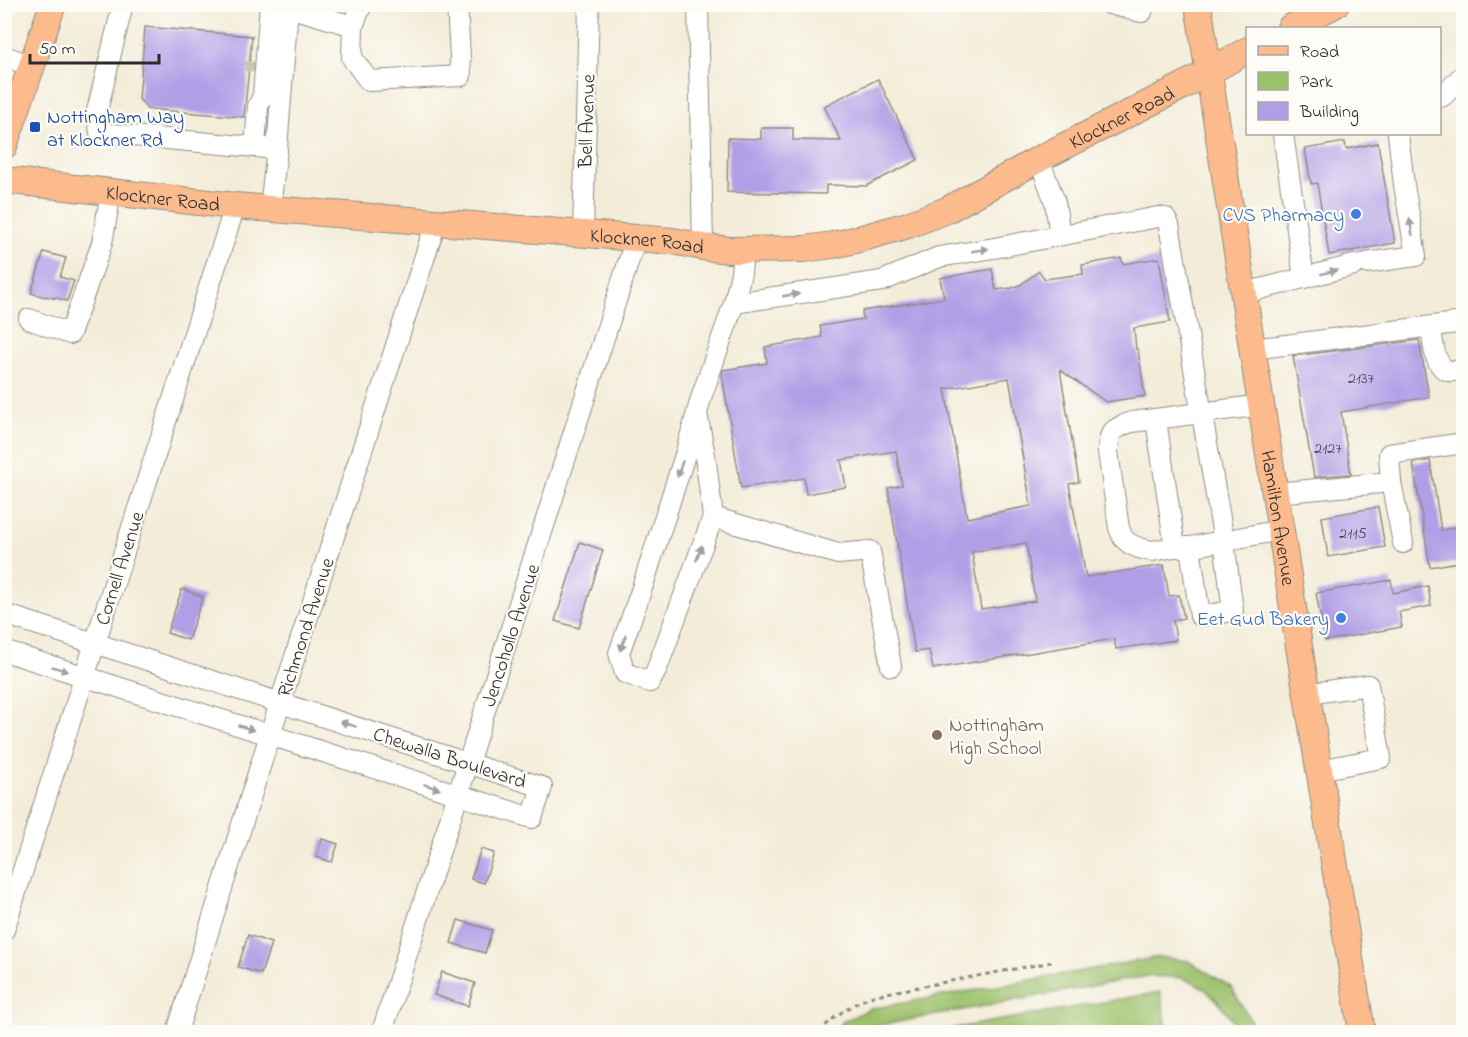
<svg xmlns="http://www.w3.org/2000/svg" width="1468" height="1037" font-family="'Indie Flower',sans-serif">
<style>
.green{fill:#9cc16b;stroke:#64764b;stroke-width:1.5}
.building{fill:#b09ee6;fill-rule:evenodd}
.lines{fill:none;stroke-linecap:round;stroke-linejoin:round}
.minor-tunnel{stroke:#cbc5b5;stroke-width:20;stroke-dasharray:20 10;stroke-linecap:butt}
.minor-casing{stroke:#8f8c82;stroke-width:22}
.major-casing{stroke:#8f8c82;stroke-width:28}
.path{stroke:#8f8c82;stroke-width:3;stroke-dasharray:4.5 4.5;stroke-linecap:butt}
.minor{stroke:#fff;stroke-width:20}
.major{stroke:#fbbb8c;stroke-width:26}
.oneway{fill:#a0a0a0}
.transit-dot{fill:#1a4fb4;stroke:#fdfcf7;stroke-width:2}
.shop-dot{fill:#3f7fe0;stroke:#fdfcf7;stroke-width:2}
.education-dot{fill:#8d6e63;stroke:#fdfcf7;stroke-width:2}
.labels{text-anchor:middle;stroke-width:4.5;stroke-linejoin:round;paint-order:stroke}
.number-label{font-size:16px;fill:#4c485a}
.transit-label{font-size:20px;fill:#164399;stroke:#fdfcf7;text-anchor:start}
.street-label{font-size:20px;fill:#2b2b2b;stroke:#fdfcf7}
.shop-label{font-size:20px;fill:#366cbe;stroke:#fdfcf7;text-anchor:end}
.education-label{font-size:20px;fill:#785e54;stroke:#fdfcf7;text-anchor:start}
</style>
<rect width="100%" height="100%" fill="#fdfcf7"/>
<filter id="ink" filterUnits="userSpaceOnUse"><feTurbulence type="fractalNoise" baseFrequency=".0167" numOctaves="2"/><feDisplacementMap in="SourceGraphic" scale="12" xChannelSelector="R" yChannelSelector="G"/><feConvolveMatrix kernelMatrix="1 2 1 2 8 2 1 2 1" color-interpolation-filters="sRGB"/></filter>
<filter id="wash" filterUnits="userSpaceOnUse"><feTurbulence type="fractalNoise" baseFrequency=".008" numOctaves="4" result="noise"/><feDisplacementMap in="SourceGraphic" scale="24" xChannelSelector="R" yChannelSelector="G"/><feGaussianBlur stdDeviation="1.35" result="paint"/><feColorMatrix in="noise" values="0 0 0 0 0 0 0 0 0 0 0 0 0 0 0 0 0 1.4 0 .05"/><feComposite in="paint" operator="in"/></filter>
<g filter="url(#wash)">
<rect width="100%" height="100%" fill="#f3ecd8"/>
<g class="green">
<path d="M1159 957 1189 961 1231 987 1257 1032H1239V1030C1224 1009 1211 987 1185 979 1174 976 1159 977 1147 976L870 1027 862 1032H832L844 1021 870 1009Z"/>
<path d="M1160 992 1168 1032H934Z"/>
</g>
<g id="blocks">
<g class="building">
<path d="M145 27 252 36 244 117 147 109 139 99Z"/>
<path d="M878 79 918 160 866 186 826 185V194L727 192 728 138 761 139V128H793V140L841 141 824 106Z"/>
<path d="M1345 142 1346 149 1378 143 1395 243 1329 255 1317 183 1311 184 1305 149Z"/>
<path d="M44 252 66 258 60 277 74 281 67 301 54 297V298L46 296 45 297 31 293Z"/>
<path d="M1121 258 1123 264 1159 258 1170 322 1134 328 1136 349 1138 350 1145 396 1106 402 1060 370 1079 482 1069 484 1086 577 1164 565 1169 596 1179 595 1184 618 1173 620 1176 640 1116 649 1114 639 933 669 929 650 915 652 888 488 902 485 896 451 841 460 846 487 806 494 804 478 741 488 722 375 723 370 767 363 765 347 822 337 820 326 863 319 862 311 944 298 940 278 992 269 996 290 1012 288 1020 285 1039 271 1045 279 1083 274 1082 265ZM1009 378 1031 506 967 518 945 389ZM1026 543 1035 601 981 609 972 552Z"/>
<path d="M1419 340 1429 397 1341 412 1351 474 1314 477 1293 356Z"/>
<path d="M1430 460 1441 530 1464 526V561L1430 567 1413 463Z"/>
<path d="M1378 507 1385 547 1328 557 1322 517Z"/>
<path d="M580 542 603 550 579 628 555 621Z"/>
<path d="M1391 580 1393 593 1428 586 1431 606 1399 612 1402 627 1325 641 1316 593Z"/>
<path d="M182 589 203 597 188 640 167 633Z"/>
<path d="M322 839 338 844 332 862 316 857Z"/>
<path d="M481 849 494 853 484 883 471 879Z"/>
<path d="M458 920 492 930 485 953 451 943Z"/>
<path d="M248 935 271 943 261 974 238 967Z"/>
<path d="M442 972 475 983 468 1006 434 995Z"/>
</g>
</g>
</g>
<g filter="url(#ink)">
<use href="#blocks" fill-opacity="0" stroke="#8f8c82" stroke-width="1.5"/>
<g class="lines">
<path class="minor-tunnel" d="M254 72 255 62"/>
<defs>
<g id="minor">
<path d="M123 4 97 111 100 133 277 149"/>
<path d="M698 4 703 247"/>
<path d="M1110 4 1142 12"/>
<path d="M353 26 362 4"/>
<path d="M4 56 32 66"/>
<path d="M1440 97 1443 96 1464 74"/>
<path d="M1283 134 1304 278"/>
<path d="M255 147 258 106 263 96 270 4"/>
<path d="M1039 159 1055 202 1060 235"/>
<path d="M270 208 277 149 288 7 353 26 352 58 369 81 461 76 457 4"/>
<path d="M583 234 589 4"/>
<path d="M1366 263 1416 256 1404 185 1398 134"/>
<path d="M1245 293 1354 265"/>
<path d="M734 303 882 281 939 257 994 248 1158 217 1165 218 1169 225 1224 541 1233 611 1200 616 1190 547"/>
<path d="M29 319 70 334 102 243 111 192"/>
<path d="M1431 327C1433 340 1433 367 1449 371 1453 372 1459 370 1464 369"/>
<path d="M1253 349 1464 322"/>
<path d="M1262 405 1132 422C1113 428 1108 432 1108 452L1119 528 1123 538 1130 544 1139 548 1152 551 1175 547H1190L1281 530"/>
<path d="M697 413 705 455 713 517 656 671 650 682 625 673 619 653 642 588 685 455 702 395 734 303 741 273 743 250"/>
<path d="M1156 420 1175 547"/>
<path d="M1276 493 1391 482"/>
<path d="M713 517 838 554 870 551 891 666"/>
<path d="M1403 543 1391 482 1389 454 1464 443"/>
<path d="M4 614 542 787 532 818 4 651"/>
<path d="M1307 694 1368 685 1381 758 1319 770"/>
<path d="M4 930 95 643 235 206"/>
<path d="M177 1032 280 703 436 222"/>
<path d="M382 1032 636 238"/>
</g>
<g id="major">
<path id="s1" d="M1198 4 1302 665 1362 1032"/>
<path d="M1290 28 1336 4"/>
<path d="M4 146 53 4"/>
<path id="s2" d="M4 180 235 206 673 241 703 247 730 250 804 249 833 245 859 239 908 225 947 210 1039 159 1181 87 1248 50"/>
</g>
</defs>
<use href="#minor" class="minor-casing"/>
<use href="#major" class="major-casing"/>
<path class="path" d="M819 1032C838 1013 851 1004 876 995L1052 962"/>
<use href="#minor" class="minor"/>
<use href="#major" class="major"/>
</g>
<defs><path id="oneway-solid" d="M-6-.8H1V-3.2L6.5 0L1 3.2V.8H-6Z" transform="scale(1.5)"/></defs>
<g class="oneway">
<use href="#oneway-solid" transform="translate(1411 227) rotate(-100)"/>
<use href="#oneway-solid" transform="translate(980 250) rotate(-9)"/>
<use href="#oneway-solid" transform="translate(1329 272) rotate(-15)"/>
<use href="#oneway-solid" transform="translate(791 295) rotate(-8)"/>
<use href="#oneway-solid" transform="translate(680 469) rotate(108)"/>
<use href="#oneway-solid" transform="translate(699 553) rotate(-70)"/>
<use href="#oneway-solid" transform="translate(623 643) rotate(109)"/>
<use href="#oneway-solid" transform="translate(60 669) rotate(17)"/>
<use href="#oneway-solid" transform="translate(348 724) rotate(-162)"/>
<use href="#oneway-solid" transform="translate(246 728) rotate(18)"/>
<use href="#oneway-solid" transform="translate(432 787) rotate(18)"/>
</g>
</g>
<rect class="transit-dot" x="29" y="121" width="12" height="12" rx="3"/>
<g class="shop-dot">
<circle cx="1356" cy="214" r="6"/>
<circle cx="1341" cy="618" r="6"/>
</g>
<circle class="education-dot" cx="937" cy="735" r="6"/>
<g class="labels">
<g class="number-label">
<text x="1361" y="383">2137</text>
<text x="1328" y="453">2127</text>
<text x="1353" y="538">2115</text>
</g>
<g class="transit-label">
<text x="47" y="123">Nottingham Way<tspan x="47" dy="23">at Klockner Rd</tspan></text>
</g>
<g class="street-label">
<text dy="7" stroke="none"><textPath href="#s2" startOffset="1150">Klockner Road</textPath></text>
<text transform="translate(586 121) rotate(-88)" y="7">Bell Avenue</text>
<text dy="7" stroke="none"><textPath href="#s2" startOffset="160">Klockner Road</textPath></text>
<text dy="7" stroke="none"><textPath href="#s2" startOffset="646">Klockner Road</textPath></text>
<text dy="7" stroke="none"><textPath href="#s1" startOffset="520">Hamilton Avenue</textPath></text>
<text transform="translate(119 568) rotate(-72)" y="7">Cornell Avenue</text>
<text transform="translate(305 627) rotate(-72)" y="7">Richmond Avenue</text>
<text transform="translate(510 635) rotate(-72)" y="7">Jencohollo Avenue</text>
<text transform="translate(450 757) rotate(18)" y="7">Chewalla Boulevard</text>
</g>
<g class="shop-label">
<text x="1344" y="221">CVS Pharmacy</text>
<text x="1329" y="625">Eet Gud Bakery</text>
</g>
<g class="education-label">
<text x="949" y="731">Nottingham<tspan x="949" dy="23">High School</tspan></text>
</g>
</g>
<rect width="1468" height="1037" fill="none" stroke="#fdfcf7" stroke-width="24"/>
<rect x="1246" y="27" width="195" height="108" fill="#fdfcf7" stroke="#a9a8a5" stroke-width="1.5"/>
<rect x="1258" y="46" width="30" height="9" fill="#fbbb8c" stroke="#a9a8a5" stroke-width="1.5"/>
<text x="1300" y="57" font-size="18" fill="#2b2b2b">Road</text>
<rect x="1258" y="72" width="30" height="18" fill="#9cc16b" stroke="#a9a8a5" stroke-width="1.5"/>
<text x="1300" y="87" font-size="18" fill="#2b2b2b">Park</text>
<rect x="1258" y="102" width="30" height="18" fill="#b09ee6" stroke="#a9a8a5" stroke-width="1.5"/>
<text x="1300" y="117" font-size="18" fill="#2b2b2b">Building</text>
<path d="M30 54v9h129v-9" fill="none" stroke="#2b2b2b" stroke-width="3"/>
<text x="39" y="54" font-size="18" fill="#2b2b2b" stroke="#fdfcf7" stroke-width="4.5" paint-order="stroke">50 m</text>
</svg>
